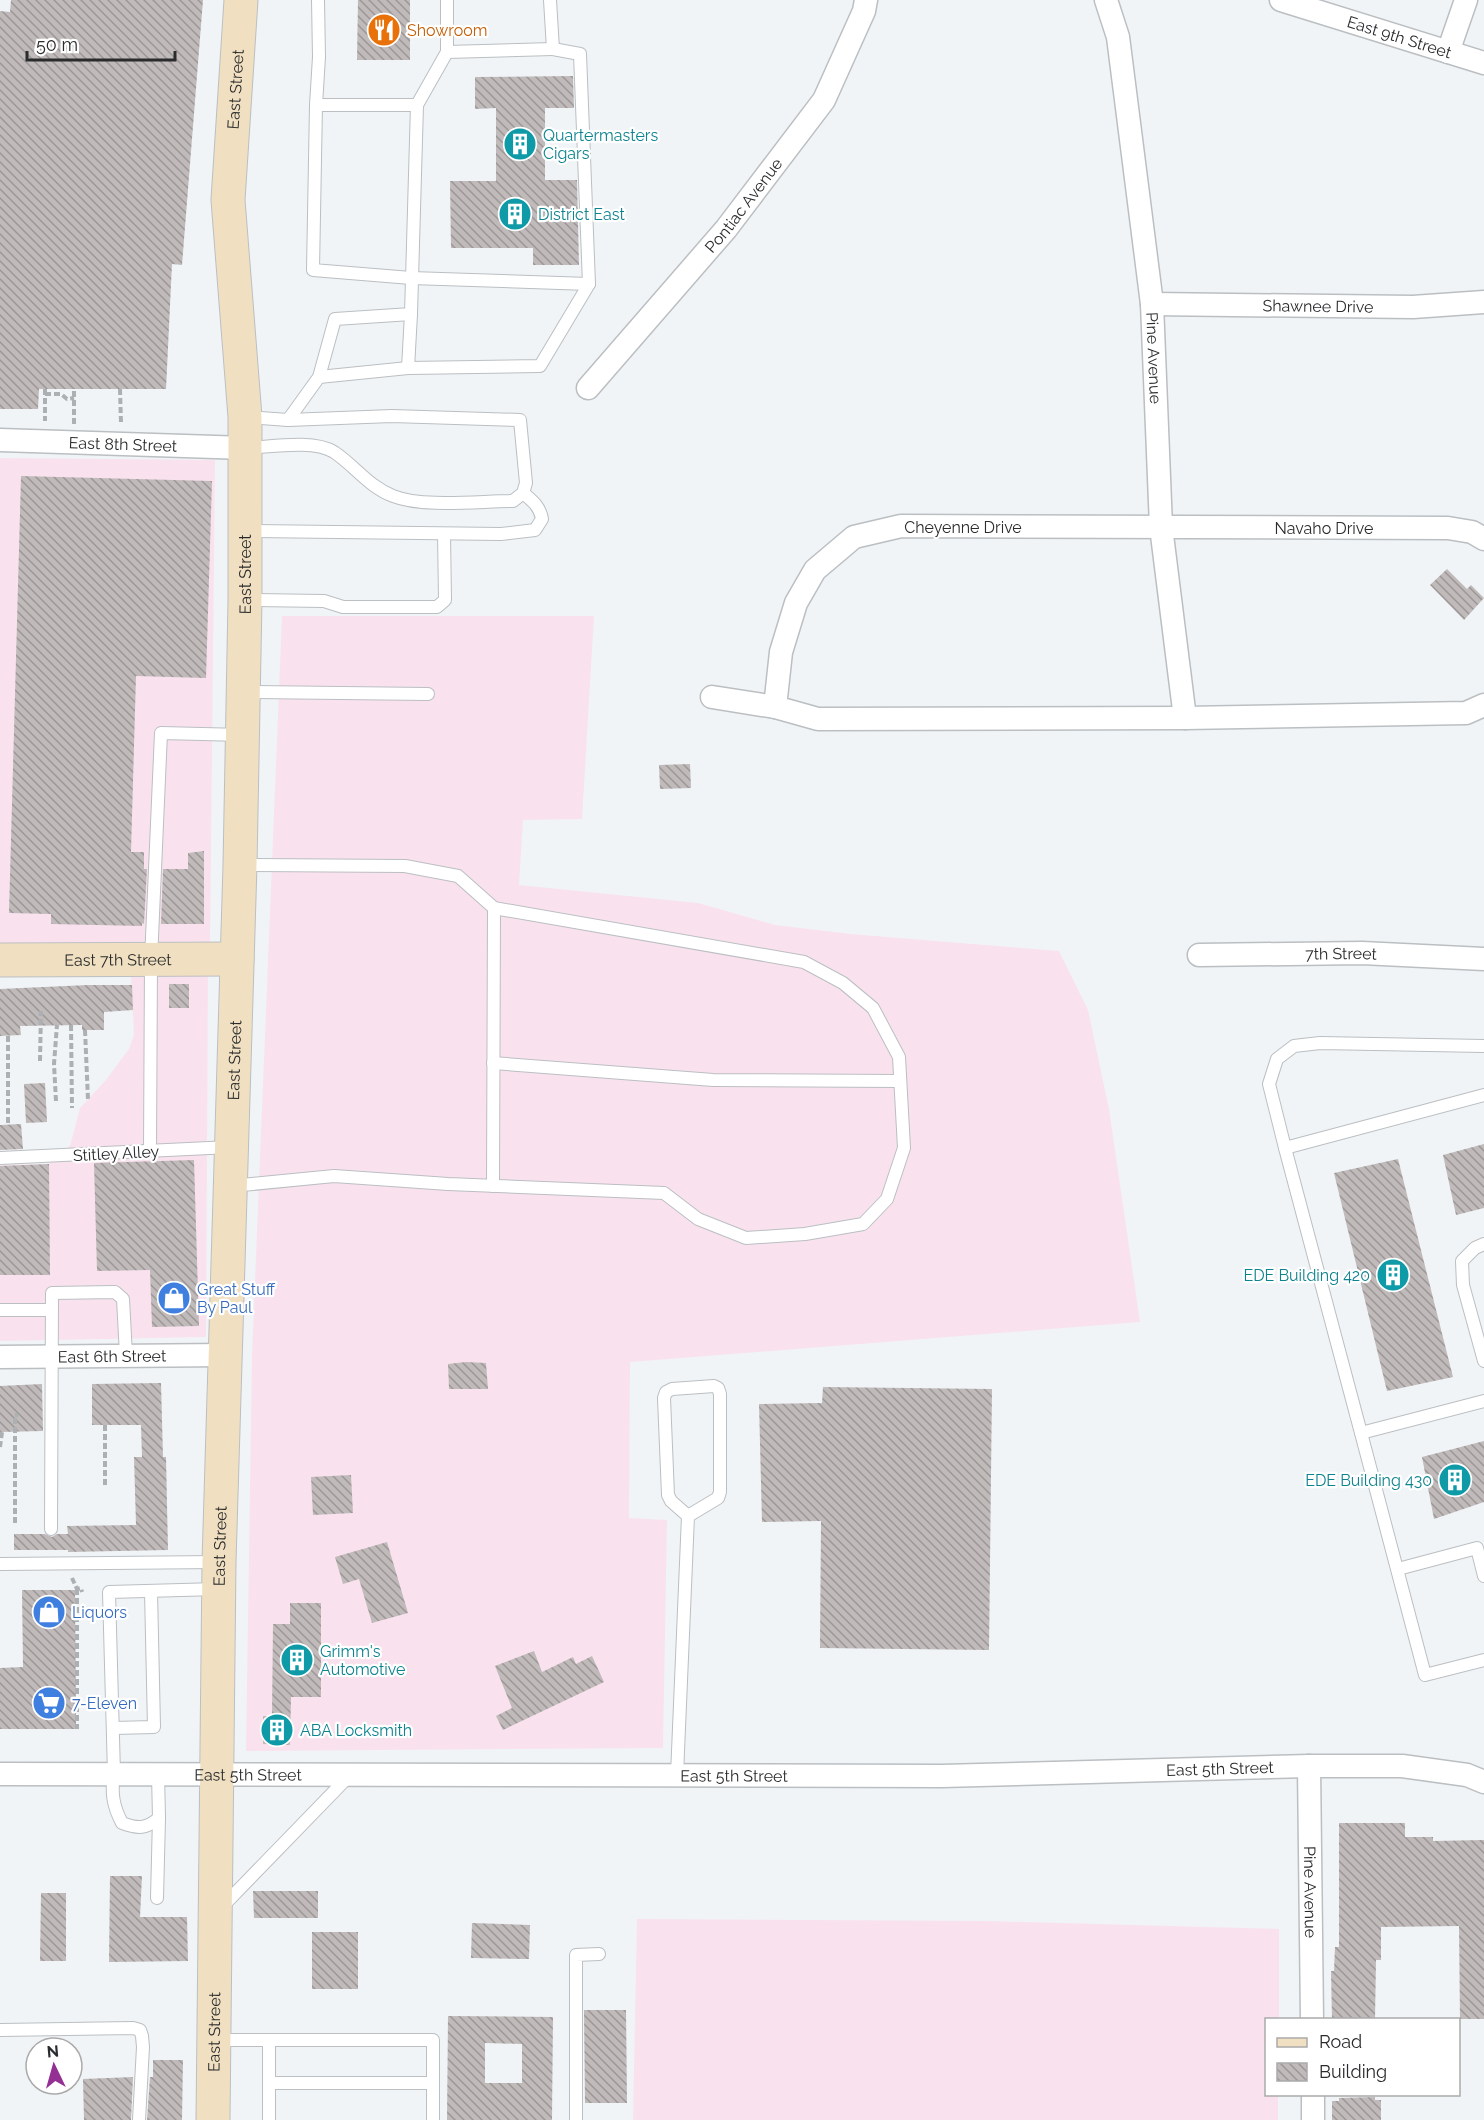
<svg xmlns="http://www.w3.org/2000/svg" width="1484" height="2120" viewBox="0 0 1484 2120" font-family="Raleway,sans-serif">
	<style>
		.industrial { fill: #f9e2ee }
		.building { fill: url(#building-back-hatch); fill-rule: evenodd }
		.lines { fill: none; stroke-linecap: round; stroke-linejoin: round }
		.lane-casing { stroke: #bbbfc2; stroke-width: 14 }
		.street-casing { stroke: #bbbfc2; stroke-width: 25 }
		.secondary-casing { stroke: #bbbfc2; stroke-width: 35 }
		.path { stroke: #adb0b2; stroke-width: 4; stroke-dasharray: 6 3; stroke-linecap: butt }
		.lane { stroke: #fff; stroke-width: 12 }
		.street { stroke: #fff; stroke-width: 22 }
		.secondary { stroke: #f0e0c1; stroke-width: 33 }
		.labels { text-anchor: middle; stroke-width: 4.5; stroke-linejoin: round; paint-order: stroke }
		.food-label { font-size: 16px; fill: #c56008; stroke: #fff; text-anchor: start }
		.street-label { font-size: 16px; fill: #2a2b2c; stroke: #fff }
		.culture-label { font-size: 16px; fill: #0d838f; stroke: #fff; text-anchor: start }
		.shop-label { font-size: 16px; fill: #366cbe; stroke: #fff; text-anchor: start }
	</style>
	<defs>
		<pattern id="building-back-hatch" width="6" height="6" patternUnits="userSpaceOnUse" patternTransform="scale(1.5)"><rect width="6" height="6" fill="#c0baba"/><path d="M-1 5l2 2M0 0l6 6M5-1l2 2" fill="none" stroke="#9c9797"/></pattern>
	</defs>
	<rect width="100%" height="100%" fill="#f0f4f7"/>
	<g class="industrial">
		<polygon points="0,458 215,460 210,948 0,946"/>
		<polygon points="282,616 594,616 582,819 523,820 519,885 698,903 775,925 851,934 1059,951 1088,1010 1109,1109 1140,1322 630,1362 629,1518 667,1520 663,1748 246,1751 252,1355"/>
		<polygon points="131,974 208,975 206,1337 0,1341 0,1165 49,1164 70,1146 80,1108 106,1080 129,1049 134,1035"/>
		<polygon points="637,1919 985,1921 1279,1929 1279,2019 1266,2020 1266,2094 1278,2095 1278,2120 633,2120"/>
	</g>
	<g class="building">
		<polygon points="11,0 203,0 182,265 172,264 166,389 39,389 38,409 0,409 0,11 10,12"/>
		<polygon points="358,0 410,0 410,60 357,60"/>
		<polygon points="573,76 574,108 545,108 545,180 577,180 579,265 533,265 533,248 451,248 450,181 496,181 496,108 475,109 475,77"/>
		<polygon points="21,476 212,481 206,678 136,676 131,852 144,852 144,869 147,869 144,924 142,923 142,926 51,924 51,914 9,913"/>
		<polygon points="1447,569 1467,589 1471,585 1484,598 1464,620 1430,585"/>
		<polygon points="690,764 691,788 660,789 659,765"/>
		<polygon points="204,851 204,924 161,924 163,869 188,869 188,853"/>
		<rect x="169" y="984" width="20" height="24"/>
		<polygon points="88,985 132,985 133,1010 104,1012 104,1030 82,1030 82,1025 20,1026 21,1035 0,1036 0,989"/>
		<polygon points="45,1083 47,1122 26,1123 24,1084"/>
		<polygon points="21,1124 23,1149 0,1150 0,1125"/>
		<polygon points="1484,1144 1484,1208 1456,1215 1443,1155"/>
		<polygon points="1398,1159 1453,1377 1387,1391 1334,1173"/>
		<polygon points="194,1160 199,1326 152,1327 150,1270 97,1271 94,1163"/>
		<polygon points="49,1164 50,1275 0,1275 0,1166"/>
		<polygon points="466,1362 486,1363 488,1389 449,1389 448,1364"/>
		<polygon points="161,1383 163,1457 166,1457 168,1550 68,1552 68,1550 14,1550 14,1534 45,1534 52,1537 57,1534 68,1534 67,1526 136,1525 134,1457 142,1457 141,1425 92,1425 92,1384"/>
		<polygon points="42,1384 43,1431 0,1432 0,1386"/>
		<polygon points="823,1387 992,1389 989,1650 820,1648 821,1521 762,1522 759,1404 822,1403"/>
		<polygon points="1484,1441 1484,1502 1434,1519 1422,1457"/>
		<polygon points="351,1475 353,1513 313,1515 311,1477"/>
		<polygon points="387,1542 408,1613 372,1623 359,1579 343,1584 335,1557"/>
		<polygon points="22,1590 75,1590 76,1729 0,1729 0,1668 23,1667"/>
		<polygon points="290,1603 321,1603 321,1697 291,1697 290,1745 263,1744 263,1716 272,1716 273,1624 290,1624"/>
		<polygon points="534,1651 542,1672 573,1657 576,1664 592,1656 604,1682 503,1730 496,1716 512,1708 495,1666"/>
		<polygon points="1339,1823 1405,1823 1405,1837 1433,1837 1433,1841 1484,1840 1484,2019 1460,2019 1459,1926 1381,1927 1381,1960 1376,1960 1375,2019 1332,2019 1331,1971 1334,1971 1335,1947 1339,1947"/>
		<polygon points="110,1876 142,1876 140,1917 187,1917 188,1961 109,1962"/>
		<polygon points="253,1891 318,1891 318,1918 254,1918"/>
		<polygon points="41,1893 66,1893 66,1961 40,1961"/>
		<polygon points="472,1923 530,1925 529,1959 471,1958"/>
		<rect x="312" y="1932" width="46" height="57"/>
		<polygon points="584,2010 626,2010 627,2103 585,2103"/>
		<path d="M448 2016 553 2017 552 2120H447ZM485 2043 522 2044V2083H485Z"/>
		<polygon points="153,2060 183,2060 182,2120 147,2120 150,2077 153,2077"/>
		<polygon points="133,2077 131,2120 84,2120 83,2079"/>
		<polygon points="1375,2097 1375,2100 1381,2100 1381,2120 1332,2120 1332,2101 1339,2101 1339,2098"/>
	</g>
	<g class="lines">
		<g class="lane-casing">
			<g id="lane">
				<polyline points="318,0 319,57 316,105 417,105"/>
				<polyline points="447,0 447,52 553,49 550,0"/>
				<polyline points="553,49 580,54 589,284"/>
				<polyline points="316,105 313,270 411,278 589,284 540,366 408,368 411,314"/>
				<polyline points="319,377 408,368"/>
				<polyline points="246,417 288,420 319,377 335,319 411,314 417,105 447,52"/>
				<path d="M247 448C271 447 313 439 334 452 355 466 369 487 393 496 423 508 480 501 513 501L523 493 526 483 520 420 392 416 288 420"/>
				<path d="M247 531 501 534 535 530 542 519C540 507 533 501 523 493"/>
				<polyline points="247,600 324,601 343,607 437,607 445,600 444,534"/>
				<polyline points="245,692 428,694"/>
				<polyline points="1484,1046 1320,1043 1294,1046 1277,1059 1269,1084 1285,1148 1484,1095"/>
				<polyline points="493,1063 713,1080 900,1081"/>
				<polyline points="1285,1148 1361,1433 1484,1401"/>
				<polyline points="150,1151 151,960 161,733 243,735"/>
				<polyline points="0,1158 230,1147"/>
				<polyline points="232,1186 334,1176 448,1184 664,1193 698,1219 746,1238 805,1234 863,1224 887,1199 904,1148 899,1057 873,1008 843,983 804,962 494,908 458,876 405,866 242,865"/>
				<polyline points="493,1186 494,908"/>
				<polyline points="1484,1244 1475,1248 1462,1261 1463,1285 1484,1361"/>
				<polyline points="0,1310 52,1310"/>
				<polyline points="1361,1433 1425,1675 1484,1660"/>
				<polyline points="51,1529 52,1293 115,1292 123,1299 126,1355"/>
				<polyline points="0,1564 218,1562"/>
				<polyline points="1398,1569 1477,1548 1484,1576"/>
				<polyline points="113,1728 154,1727 151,1591"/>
				<path d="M158 1774 159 1818C146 1829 138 1829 122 1823 113 1806 111 1793 114 1774L109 1592 218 1589"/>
				<polyline points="677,1775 688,1516 671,1501 668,1495 664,1398 666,1392 672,1389 714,1386 718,1388 720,1394 720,1492 718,1498 688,1516"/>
				<polyline points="157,1898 159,1818"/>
				<polyline points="220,1909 350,1775"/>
				<polyline points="0,2030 133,2028 140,2030 142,2036 143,2047 139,2120"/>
				<polyline points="215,2040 433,2040 433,2120"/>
				<polyline points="269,2083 433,2083"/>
				<polyline points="269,2120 269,2040"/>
				<polyline points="576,2120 576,1955 599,1954"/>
			</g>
		</g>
		<g class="street-casing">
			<g id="street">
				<path id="s1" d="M1106 0 1118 37 1152 304 1161 527 1185 718"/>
				<path id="s2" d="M1281 0 1484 63"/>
				<polyline points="1448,52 1466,0"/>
				<path id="s3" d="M1152 304 1413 307 1484 302"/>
				<path id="s4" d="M588 388 726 229 824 100 864 11 866 0"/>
				<path id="s5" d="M0 440 246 448"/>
				<polyline points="1484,539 1472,532 1448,528 901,526 854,537 815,570 796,603 781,652 775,707 818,719 1185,718 1466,713 1484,705"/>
				<polyline points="712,697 775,707"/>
				<path id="s6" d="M1199 955 1362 953 1484 959"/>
				<path id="s7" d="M0 1357 226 1355"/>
				<path id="s8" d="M1309 1766 1312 2020"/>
				<path id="s9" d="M0 1774 942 1776 1309 1766H1402L1467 1775 1484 1782"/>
				<polyline points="1313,2094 1313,2120"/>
			</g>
		</g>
		<g class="secondary-casing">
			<g id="secondary">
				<path id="s10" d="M0 960 237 959"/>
				<path id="s11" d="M213 2120 219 1562 240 865 245 600V417L228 200 241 0"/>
			</g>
		</g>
		<g class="path">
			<polyline points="45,389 45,421"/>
			<polyline points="120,389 121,423"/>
			<polyline points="45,394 61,394 67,399 74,398"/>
			<polyline points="74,424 74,389"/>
			<polyline points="71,1025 72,1108"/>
			<polyline points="85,1030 88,1100"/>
			<polyline points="8,1036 8,1124"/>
			<polyline points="40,1061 41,1011"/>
			<polyline points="56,1101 54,1064 57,1025"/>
			<polyline points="105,1425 105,1486"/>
			<polyline points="0,1447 2,1432"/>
			<polyline points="15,1523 15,1415 18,1415"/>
			<polyline points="72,1578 77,1589 81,1588 82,1592"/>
			<polyline points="77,1589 77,1729"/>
		</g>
		<use href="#lane" class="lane"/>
		<use href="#street" class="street"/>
		<use href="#secondary" class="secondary"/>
	</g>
	<defs>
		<g id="restaurant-disc" transform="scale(1.725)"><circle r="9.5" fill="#e8710a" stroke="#fff"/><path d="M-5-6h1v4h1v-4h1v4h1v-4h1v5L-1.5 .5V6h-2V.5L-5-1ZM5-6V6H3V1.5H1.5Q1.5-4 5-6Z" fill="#fff"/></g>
		<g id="building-disc" transform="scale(1.725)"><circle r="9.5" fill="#0f9aa8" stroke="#fff"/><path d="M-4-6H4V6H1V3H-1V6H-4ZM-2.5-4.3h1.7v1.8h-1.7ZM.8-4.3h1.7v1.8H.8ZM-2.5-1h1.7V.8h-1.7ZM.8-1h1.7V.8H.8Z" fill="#fff"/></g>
		<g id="shop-disc" transform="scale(1.725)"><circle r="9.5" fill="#3f7fe0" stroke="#fff"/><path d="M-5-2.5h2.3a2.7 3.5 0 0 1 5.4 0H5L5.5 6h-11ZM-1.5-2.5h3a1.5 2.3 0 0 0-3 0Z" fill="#fff"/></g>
		<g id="supermarket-disc" transform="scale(1.725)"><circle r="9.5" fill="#3f7fe0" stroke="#fff"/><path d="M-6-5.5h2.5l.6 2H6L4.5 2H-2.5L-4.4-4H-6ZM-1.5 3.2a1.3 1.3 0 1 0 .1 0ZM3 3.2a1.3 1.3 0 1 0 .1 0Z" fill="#fff"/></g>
	</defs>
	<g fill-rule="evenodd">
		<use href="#restaurant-disc" x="384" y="30"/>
		<use href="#building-disc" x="520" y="144"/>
		<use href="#building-disc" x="515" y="214"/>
		<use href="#building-disc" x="1393" y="1275"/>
		<use href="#shop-disc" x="174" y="1298"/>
		<use href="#building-disc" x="1455" y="1480"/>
		<use href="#shop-disc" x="49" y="1612"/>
		<use href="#building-disc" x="297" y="1660"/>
		<use href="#supermarket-disc" x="49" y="1703"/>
		<use href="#building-disc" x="277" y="1730"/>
	</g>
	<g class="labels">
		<g class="food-label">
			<text x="407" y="36">Showroom</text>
		</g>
		<g class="street-label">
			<text dy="6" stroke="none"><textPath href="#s2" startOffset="124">East 9th Street</textPath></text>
			<text dy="6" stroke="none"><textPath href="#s11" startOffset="2032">East Street</textPath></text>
			<text dy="6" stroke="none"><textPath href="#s4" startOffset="240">Pontiac Avenue</textPath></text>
			<text dy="6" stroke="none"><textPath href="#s3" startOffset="166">Shawnee Drive</textPath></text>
			<text dy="6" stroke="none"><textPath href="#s1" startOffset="362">Pine Avenue</textPath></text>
			<text dy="6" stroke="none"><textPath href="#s5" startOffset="123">East 8th Street</textPath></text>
			<text x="963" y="533">Cheyenne Drive</text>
			<text x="1324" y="534">Navaho Drive</text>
			<text dy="6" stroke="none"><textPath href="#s11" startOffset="1546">East Street</textPath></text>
			<text dy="6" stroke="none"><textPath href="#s6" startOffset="142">7th Street</textPath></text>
			<text dy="6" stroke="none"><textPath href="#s10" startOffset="118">East 7th Street</textPath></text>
			<text dy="6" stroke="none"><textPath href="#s11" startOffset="1060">East Street</textPath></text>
			<text transform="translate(116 1153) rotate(-3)" y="6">Stitley Alley</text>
			<text dy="6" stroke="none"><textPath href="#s7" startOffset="112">East 6th Street</textPath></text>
			<text dy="6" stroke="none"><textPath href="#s11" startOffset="574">East Street</textPath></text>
			<text dy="6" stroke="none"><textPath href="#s9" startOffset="1220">East 5th Street</textPath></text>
			<text dy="6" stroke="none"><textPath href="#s9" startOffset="248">East 5th Street</textPath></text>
			<text dy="6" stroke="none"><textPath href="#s9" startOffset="734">East 5th Street</textPath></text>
			<text dy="6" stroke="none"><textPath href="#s8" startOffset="126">Pine Avenue</textPath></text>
			<text dy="6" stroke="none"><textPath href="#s11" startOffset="88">East Street</textPath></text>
		</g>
		<g class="culture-label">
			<text x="543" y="141">Quartermasters<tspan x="543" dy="18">Cigars</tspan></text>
			<text x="538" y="220">District East</text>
			<text x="1370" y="1281" text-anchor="end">EDE Building 420</text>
			<text x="1432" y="1486" text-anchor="end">EDE Building 430</text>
			<text x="320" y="1657">Grimm's<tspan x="320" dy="18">Automotive</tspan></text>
			<text x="300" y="1736">ABA Locksmith</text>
		</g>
		<g class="shop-label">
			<text x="197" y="1295">Great Stuff<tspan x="197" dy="18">By Paul</tspan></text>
			<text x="72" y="1618">Liquors</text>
			<text x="72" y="1709">7-Eleven</text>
		</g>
	</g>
	<rect x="1265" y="2018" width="195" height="78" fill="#ffffff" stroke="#aaaaab" stroke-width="1.5"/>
	<rect x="1277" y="2038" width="30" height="9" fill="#f0e0c1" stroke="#aaaaab" stroke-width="1.5"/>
	<text x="1319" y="2048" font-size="18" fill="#2a2b2c">Road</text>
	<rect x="1277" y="2063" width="30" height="18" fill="url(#building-back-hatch)" stroke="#aaaaab" stroke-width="1.5"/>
	<text x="1319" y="2078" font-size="18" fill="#2a2b2c">Building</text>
	<g transform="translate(54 2066) rotate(355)"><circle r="28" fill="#ffffff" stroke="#aaaaab" stroke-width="1.5"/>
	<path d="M0-4.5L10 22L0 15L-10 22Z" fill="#942f94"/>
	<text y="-9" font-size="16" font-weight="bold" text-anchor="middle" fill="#2a2b2c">N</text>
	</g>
	<path d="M27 51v9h148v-9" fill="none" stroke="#2a2b2c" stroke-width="3"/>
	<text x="36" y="51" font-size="18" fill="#2a2b2c" stroke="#ffffff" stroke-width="4.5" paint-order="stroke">50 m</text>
</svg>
